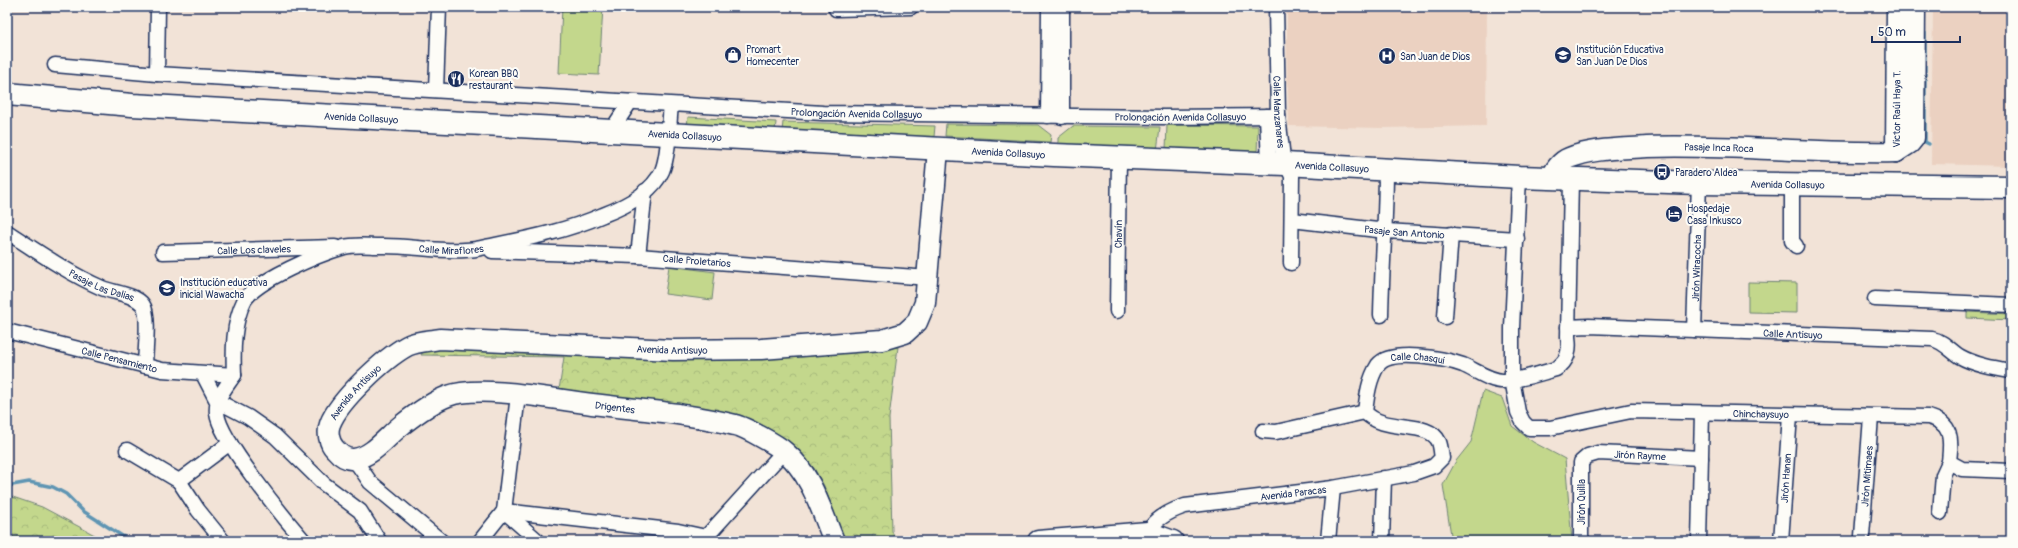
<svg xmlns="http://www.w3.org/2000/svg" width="2018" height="548" viewBox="0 0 2018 548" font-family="Pangolin,sans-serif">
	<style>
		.built { fill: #ebd1c1 }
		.grass { fill: #c3d78c; stroke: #6f8375 }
		.forest { fill: url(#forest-crowns); stroke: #6f8375 }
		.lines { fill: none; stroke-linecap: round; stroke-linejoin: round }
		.stream { stroke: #5f95b3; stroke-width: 3.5 }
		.street-casing { stroke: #1b2f5e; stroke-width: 17 }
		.secondary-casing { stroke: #1b2f5e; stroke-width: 23 }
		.primary-casing { stroke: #1b2f5e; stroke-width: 25 }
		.street { stroke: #fdfcf7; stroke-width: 14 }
		.secondary { stroke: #fdfcf7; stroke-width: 20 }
		.primary { stroke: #fdfcf7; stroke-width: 22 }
		.labels { text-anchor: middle; stroke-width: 4; stroke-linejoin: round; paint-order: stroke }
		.poi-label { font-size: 10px; fill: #1b2f5e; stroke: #fdfcf7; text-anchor: start }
		.street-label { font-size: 10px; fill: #1b2f5e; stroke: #fdfcf7 }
	</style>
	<defs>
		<pattern id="forest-crowns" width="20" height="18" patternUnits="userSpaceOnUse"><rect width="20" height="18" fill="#c3d78c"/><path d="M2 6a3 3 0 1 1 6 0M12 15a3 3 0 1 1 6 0" fill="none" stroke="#a7b97b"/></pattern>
	</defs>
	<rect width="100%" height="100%" fill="#f2e3d7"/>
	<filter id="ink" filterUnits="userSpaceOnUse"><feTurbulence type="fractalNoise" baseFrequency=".025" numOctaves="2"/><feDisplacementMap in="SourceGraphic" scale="8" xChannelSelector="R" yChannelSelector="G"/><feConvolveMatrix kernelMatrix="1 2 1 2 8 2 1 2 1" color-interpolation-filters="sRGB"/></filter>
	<g filter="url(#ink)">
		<g class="built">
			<polygon points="1287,7 1487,7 1486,126 1383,128 1289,126 1287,68"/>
			<polygon points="1933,7 2011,7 2011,166 1931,164"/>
		</g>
		<g class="grass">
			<polygon points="562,7 603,7 599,75 559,73"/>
			<polygon points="688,117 776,122 775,131 687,127"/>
			<polygon points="783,122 935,126 934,137 782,131"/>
			<polygon points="946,124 1038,125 1051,135 1050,142 945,136"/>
			<polygon points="1167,125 1258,126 1257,153 1166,149"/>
			<polygon points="1073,126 1160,127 1157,151 1058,145 1058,138"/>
			<polygon points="669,266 715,272 712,300 665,294"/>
			<polygon points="1748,282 1797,283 1797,313 1748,312"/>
			<polygon points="1967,312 2011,314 2011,320 1967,318"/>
			<polygon points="1483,391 1502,398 1512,426 1533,442 1565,459 1572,541 1452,541 1443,485 1456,461 1471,442"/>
		</g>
		<g class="forest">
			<polygon points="898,347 889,418 892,531 896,541 845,541 824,486 814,468 776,436 559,390 564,357 421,355 425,348 734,356"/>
			<polygon points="7,495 42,507 106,541 7,541"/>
		</g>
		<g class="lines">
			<g class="stream">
				<polyline points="1925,33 1925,142 1929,144"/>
				<polyline points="7,486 29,482 53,487 66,494 83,511 130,541"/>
			</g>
			<g class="street-casing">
				<g id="street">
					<path id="s1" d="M1276 7 1278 116 1283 158 1292 176 1291 263"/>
					<polyline points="836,9 911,7"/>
					<path id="s2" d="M55 65 157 74 823 113 1164 117 1278 116"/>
					<polyline points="157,74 158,7"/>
					<polyline points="436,90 439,7"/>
					<polyline points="1048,116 1049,7"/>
					<polyline points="1267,116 1269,164"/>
					<polyline points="1062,117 1062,7"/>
					<polyline points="611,131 630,102"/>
					<path id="s3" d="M1519 177 1512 328V379L1518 412 1523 422 1529 428H1550L1631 411 1928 417C1954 423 1951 441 1949 462L1962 469 2011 471"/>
					<polyline points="1792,183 1792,241 1796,246"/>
					<path id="s4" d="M1292 220 1386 231 1517 239"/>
					<path id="s5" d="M7 232C38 252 68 273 102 288 114 293 135 294 143 305 150 315 145 353 145 366"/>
					<path id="s6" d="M492 251 638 256 929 278"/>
					<path id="s7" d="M163 252 335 247"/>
					<polyline points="638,256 645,191"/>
					<polyline points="1875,299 2011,305"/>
					<path id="s8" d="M1117 311 1119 158"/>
					<path d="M1381 315C1382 266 1386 218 1386 170"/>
					<polyline points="1445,317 1451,234"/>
					<path id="s9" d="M1568 327 1589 326 1932 339C1943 341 1950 350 1959 356 1975 365 1993 368 2011 371"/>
					<path id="s10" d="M1694 330 1699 183"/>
					<path id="s11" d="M7 331 162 370 234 375"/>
					<polyline points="203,374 217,401 248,417 275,436 324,484 360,511 379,541"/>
					<path id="s12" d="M234 375C233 351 233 323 244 301 256 280 320 254 344 247 355 244 369 246 380 246 408 245 437 252 465 250 475 250 485 247 495 245 531 238 569 230 603 215 624 207 652 193 662 171 669 155 669 122 671 105"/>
					<path d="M234 375C226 387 215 399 217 413 219 439 285 519 304 541"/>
					<polyline points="1263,431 1276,432 1365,412"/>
					<polyline points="127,450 179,481 230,443"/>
					<polyline points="354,459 370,482 441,541"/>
					<polyline points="179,481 198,510 223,541"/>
					<polyline points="504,511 678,531 706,537 709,541"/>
					<polyline points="504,511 538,541"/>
					<polyline points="1940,513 1943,475 1949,462"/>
					<path id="s13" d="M1862 536 1871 417"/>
					<polyline points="706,537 784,451"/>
					<path id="s14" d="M1147 539C1149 521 1170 511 1185 506L1333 488 1414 473 1434 466 1442 458C1441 453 1441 447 1439 442 1429 419 1384 434 1365 412 1367 395 1369 379 1378 365 1391 348 1446 359 1463 365 1475 370 1490 381 1503 381 1518 381 1541 373 1556 369 1568 361 1570 351 1568 337L1571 179"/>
					<polyline points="480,541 504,511 518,395"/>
					<polyline points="1328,541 1333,488"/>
					<polyline points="1382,541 1384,478"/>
					<path id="s15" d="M1583 541 1581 537V462L1588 456 1598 453 1701 458"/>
					<polyline points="1699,541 1702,413"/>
					<path id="s16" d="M1781 541 1790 415"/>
				</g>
			</g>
			<g class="secondary-casing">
				<g id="secondary">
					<polyline points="1896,152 1910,143 1914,138 1915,7"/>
					<path id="s17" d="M1896 152 1897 7"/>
					<path id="s18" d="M1552 178C1554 170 1561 161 1569 158 1594 148 1621 149 1647 147 1730 144 1813 154 1896 152"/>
					<path id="s19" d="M834 541C821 510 812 475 785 452 777 445 745 427 735 425 689 413 639 410 592 404 558 400 479 384 448 396 432 402 417 413 403 424 389 434 373 457 354 459 346 460 340 455 335 449 329 443 327 432 330 424 339 400 385 358 407 346 416 341 430 341 440 339L673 350 761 349 882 340 905 333 917 322 925 303 938 149"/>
					<polyline points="1038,541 1148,532 1173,541"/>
				</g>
			</g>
			<g class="primary-casing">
				<g id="primary">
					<path id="s20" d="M7 94 132 105 1054 155 1285 164 1519 177 1699 183 2011 187"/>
				</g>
			</g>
			<use href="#street" class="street"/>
			<use href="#secondary" class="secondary"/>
			<use href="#primary" class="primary"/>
		</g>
	</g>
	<defs>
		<g id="shop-disc" transform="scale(0.9)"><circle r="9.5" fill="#1b2f5e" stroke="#fdfcf7"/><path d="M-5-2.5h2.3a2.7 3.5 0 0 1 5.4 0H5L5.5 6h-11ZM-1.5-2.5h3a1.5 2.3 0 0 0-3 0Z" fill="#fff"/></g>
		<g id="school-disc" transform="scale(0.9)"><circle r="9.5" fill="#1b2f5e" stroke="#fdfcf7"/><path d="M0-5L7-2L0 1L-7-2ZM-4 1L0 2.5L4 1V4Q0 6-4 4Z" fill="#fff"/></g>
		<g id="hospital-disc" transform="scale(0.9)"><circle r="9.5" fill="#1b2f5e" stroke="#fdfcf7"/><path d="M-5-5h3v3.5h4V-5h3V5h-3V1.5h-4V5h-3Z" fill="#fff"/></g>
		<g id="restaurant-disc" transform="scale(0.9)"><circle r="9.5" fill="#1b2f5e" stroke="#fdfcf7"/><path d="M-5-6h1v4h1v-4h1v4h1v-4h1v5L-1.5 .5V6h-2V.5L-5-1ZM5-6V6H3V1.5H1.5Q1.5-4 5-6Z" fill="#fff"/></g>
		<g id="bus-disc" transform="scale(0.9)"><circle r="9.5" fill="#1b2f5e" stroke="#fdfcf7"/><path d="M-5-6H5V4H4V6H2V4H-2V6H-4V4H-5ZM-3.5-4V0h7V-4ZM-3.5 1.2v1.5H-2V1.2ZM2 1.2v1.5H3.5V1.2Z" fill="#fff"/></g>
		<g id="hotel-disc" transform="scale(0.9)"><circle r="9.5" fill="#1b2f5e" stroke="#fdfcf7"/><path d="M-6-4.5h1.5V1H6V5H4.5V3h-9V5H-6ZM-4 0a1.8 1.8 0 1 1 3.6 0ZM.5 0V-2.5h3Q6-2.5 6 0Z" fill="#fff"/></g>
	</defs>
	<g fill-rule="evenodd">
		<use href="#shop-disc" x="733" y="55"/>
		<use href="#school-disc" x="1563" y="55"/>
		<use href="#hospital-disc" x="1387" y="56"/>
		<use href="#restaurant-disc" x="456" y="79"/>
		<use href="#bus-disc" x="1662" y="172"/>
		<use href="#hotel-disc" x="1674" y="214"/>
		<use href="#school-disc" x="167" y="288"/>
	</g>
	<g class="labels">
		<g class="poi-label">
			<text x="746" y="53">Promart<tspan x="746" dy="12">Homecenter</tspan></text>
			<text x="1576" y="53">Institución Educativa<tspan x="1576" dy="12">San Juan De Dios</tspan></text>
			<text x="1400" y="60">San Juan de Dios</text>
			<text x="469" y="77">Korean BBQ<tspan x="469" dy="12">restaurant</tspan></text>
			<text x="1675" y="176">Paradero Aldea</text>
			<text x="1687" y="212">Hospedaje<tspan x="1687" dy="12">Casa Inkusco</tspan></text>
			<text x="180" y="286">Institución educativa<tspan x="180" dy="12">inicial Wawacha</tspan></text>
		</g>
		<g class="street-label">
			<text dy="4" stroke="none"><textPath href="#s17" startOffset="43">Victor Raúl Haya T.</textPath></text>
			<text dy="4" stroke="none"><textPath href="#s1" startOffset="105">Calle Manzanares</textPath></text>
			<text dy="4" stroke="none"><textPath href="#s2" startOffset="803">Prolongación Avenida Collasuyo</textPath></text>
			<text dy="4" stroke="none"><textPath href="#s2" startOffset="1127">Prolongación Avenida Collasuyo</textPath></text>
			<text dy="4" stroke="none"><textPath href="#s20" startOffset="355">Avenida Collasuyo</textPath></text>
			<text dy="4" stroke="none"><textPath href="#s20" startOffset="679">Avenida Collasuyo</textPath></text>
			<text dy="4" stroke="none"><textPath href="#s18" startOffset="178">Pasaje Inca Roca</textPath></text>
			<text dy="4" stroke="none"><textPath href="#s20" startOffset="1003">Avenida Collasuyo</textPath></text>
			<text dy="4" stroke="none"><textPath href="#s20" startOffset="1327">Avenida Collasuyo</textPath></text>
			<text dy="4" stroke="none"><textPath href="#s20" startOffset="1783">Avenida Collasuyo</textPath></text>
			<text dy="4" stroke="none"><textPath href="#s4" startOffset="113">Pasaje San Antonio</textPath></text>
			<text dy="4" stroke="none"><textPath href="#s8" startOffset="77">Chavín</textPath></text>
			<text dy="4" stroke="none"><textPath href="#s12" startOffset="298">Calle Miraflores</textPath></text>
			<text dy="4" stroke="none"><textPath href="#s7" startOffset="91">Calle Los claveles</textPath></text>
			<text dy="4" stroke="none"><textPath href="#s6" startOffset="205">Calle Proletarios</textPath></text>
			<text dy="4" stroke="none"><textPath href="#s10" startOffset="62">Jirón Wiracocha</textPath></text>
			<text dy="4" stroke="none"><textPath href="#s5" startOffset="109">Pasaje Las Dalias</textPath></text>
			<text dy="4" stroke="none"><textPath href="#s9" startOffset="225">Calle Antisuyo</textPath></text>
			<text dy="4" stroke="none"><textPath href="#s19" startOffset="990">Avenida Antisuyo</textPath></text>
			<text dy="4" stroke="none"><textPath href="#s11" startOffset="116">Calle Pensamiento</textPath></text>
			<text dy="4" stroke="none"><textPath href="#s14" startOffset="507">Calle Chasqui</textPath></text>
			<text dy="4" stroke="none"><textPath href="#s19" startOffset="654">Avenida Antisuyo</textPath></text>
			<text transform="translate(615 407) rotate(7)" y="4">Drigentes</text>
			<text dy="4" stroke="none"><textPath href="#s3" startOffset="489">Chinchaysuyo</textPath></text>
			<text dy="4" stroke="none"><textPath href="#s15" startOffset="141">Jirón Rayme</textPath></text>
			<text dy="4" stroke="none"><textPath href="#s13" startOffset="60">Jirón Mitimaes</textPath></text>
			<text dy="4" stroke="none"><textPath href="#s16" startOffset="63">Jirón Hanan</textPath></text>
			<text dy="4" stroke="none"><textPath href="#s14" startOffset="162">Avenida Paracas</textPath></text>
			<text transform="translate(1581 502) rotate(-90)" y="4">Jirón Quilla</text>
		</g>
	</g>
	<rect width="2018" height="548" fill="none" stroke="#fdfcf7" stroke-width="24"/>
	<rect x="12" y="12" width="1994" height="524" fill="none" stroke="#1b2f5e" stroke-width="1.5" filter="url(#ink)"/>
	<path d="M1872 36v6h88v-6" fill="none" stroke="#1b2f5e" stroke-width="2"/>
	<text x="1878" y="36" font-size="12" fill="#1b2f5e" stroke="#fdfcf7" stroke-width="3" paint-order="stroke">50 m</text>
</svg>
